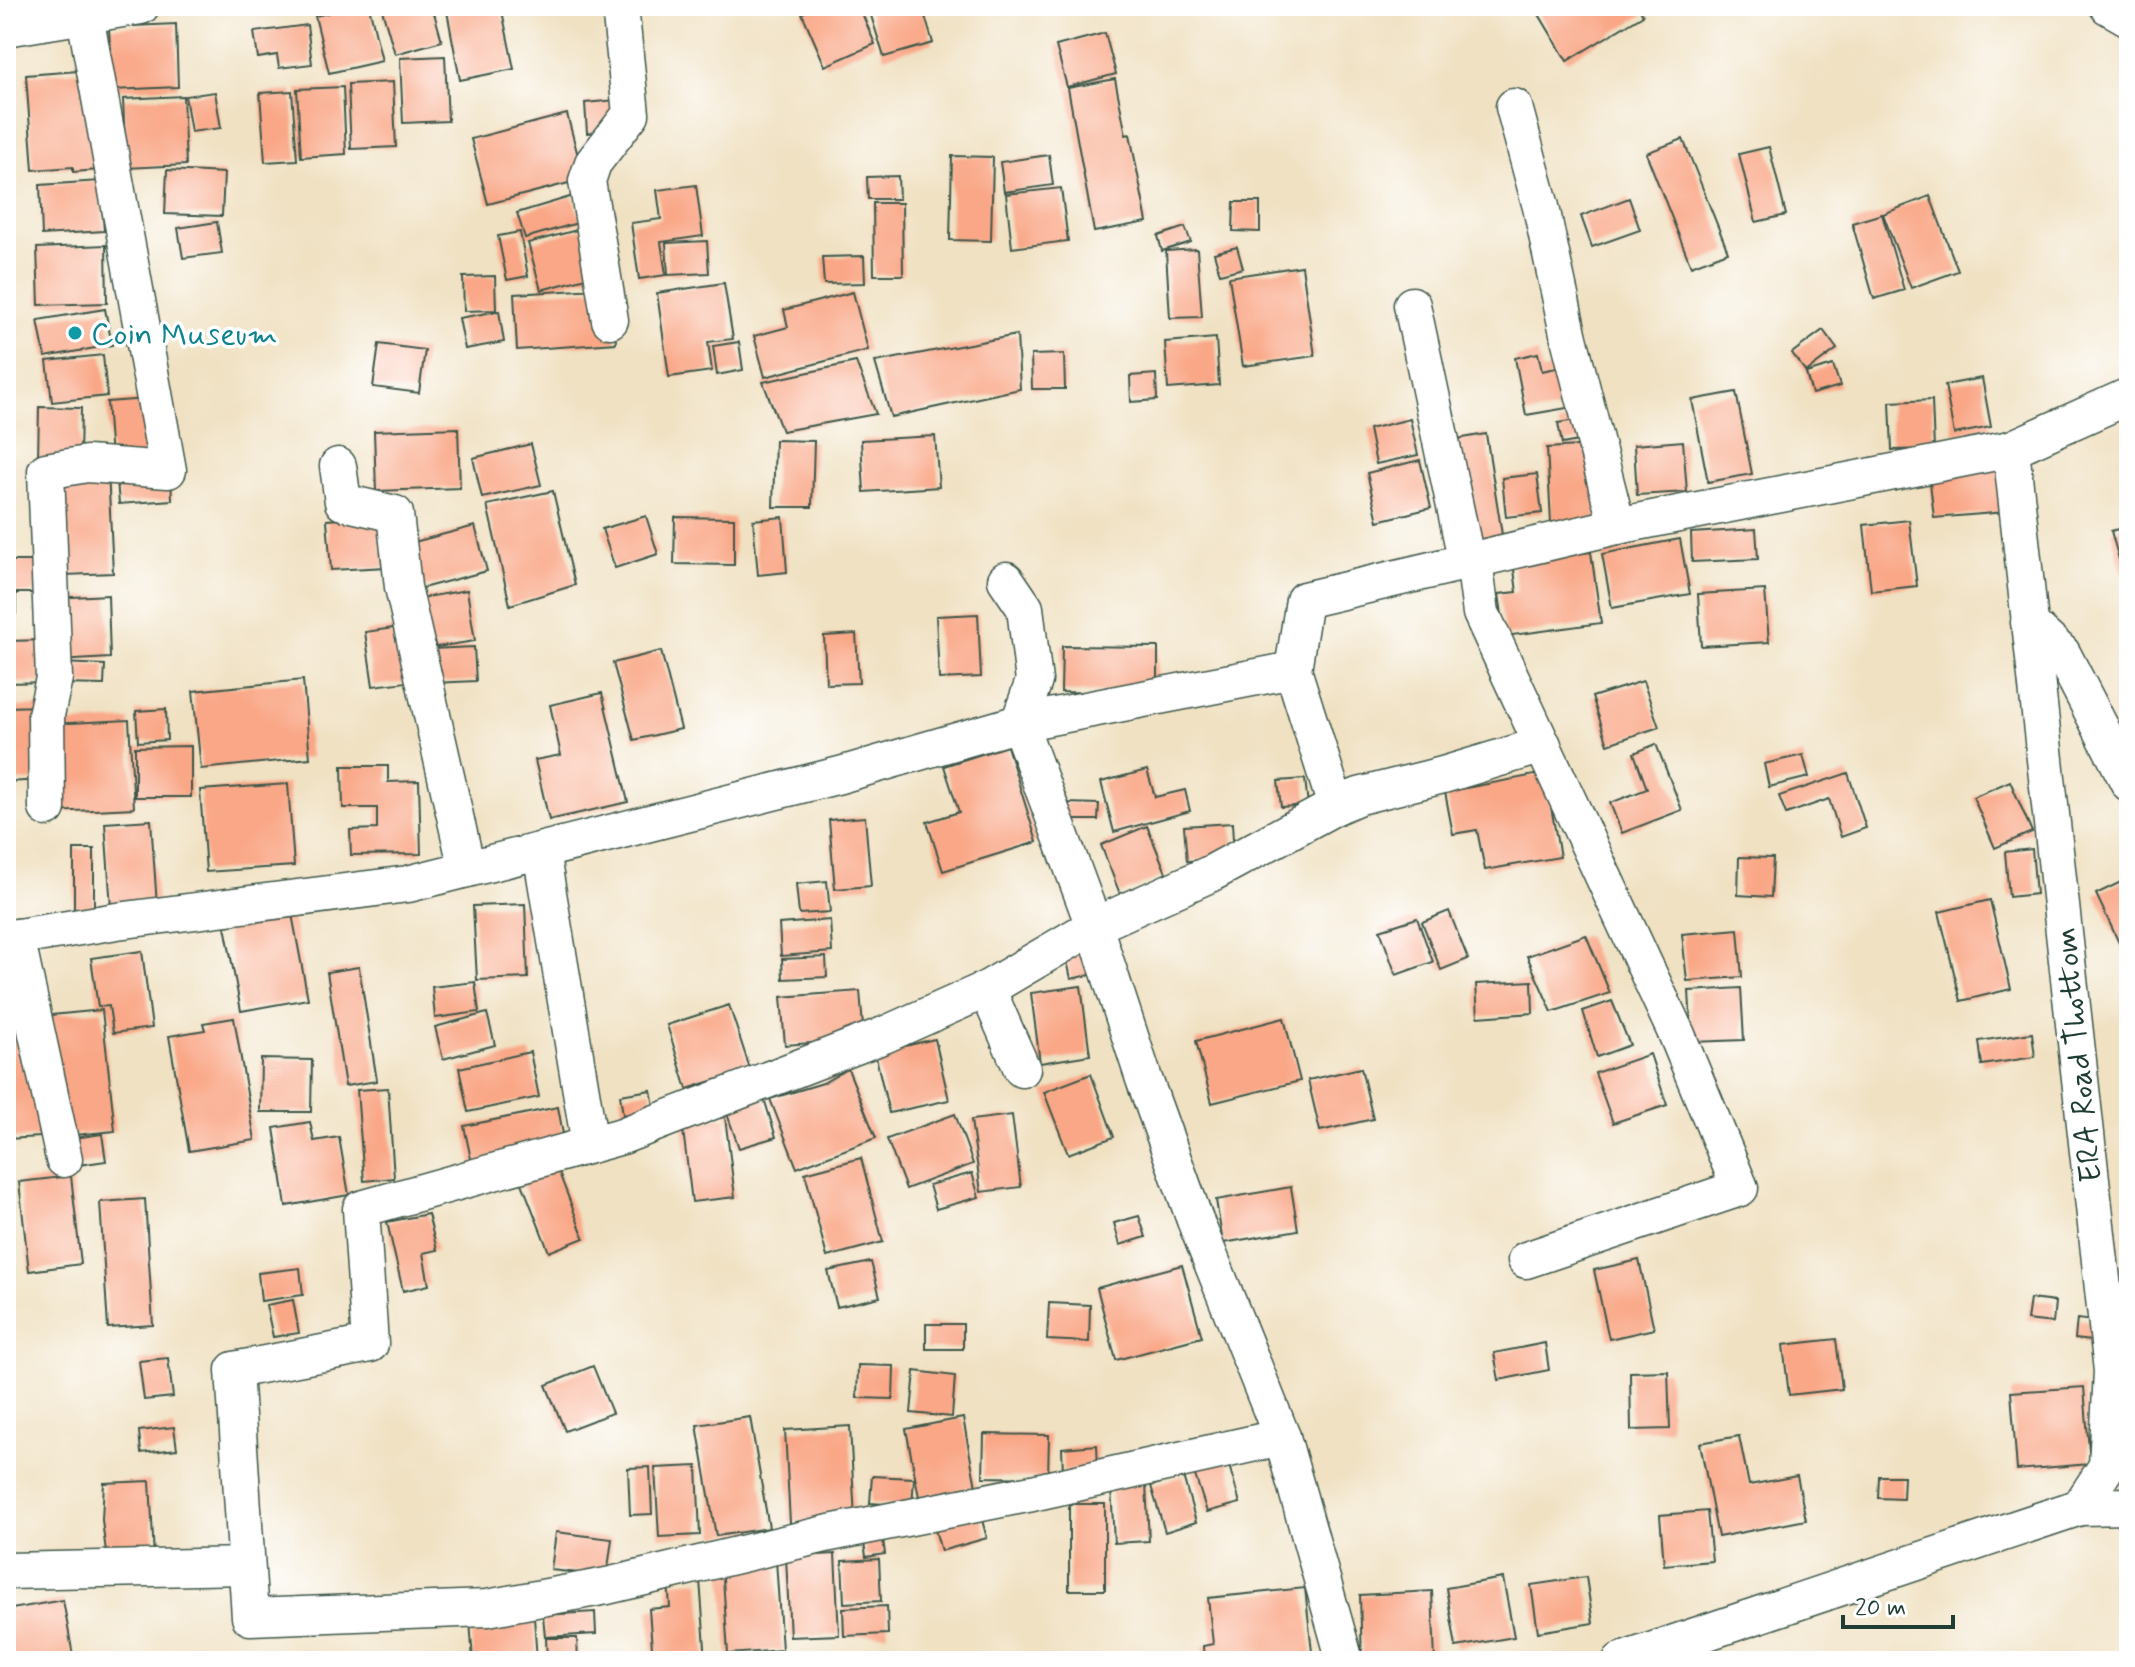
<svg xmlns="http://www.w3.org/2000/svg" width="2135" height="1667" viewBox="0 0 2135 1667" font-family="Mynerve,sans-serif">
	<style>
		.building { fill: #f9a787 }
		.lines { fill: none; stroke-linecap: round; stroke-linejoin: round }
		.street-casing { stroke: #3e5649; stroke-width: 39 }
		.street { stroke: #fff; stroke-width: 36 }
		.culture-dot { fill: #0f9aa8; stroke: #fff; stroke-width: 3 }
		.labels { text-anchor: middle; stroke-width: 7; stroke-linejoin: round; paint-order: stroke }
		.culture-label { font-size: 32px; fill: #0d838f; stroke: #fff; text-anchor: start }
		.street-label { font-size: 32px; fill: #1f3d34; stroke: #fff }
	</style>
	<rect width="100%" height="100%" fill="#fff"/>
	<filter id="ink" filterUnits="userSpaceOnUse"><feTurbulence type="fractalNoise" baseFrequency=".0125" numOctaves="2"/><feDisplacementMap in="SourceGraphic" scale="16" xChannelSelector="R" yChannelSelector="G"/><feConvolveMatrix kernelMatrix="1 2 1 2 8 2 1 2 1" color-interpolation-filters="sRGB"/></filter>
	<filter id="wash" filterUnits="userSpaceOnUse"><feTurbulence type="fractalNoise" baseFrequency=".006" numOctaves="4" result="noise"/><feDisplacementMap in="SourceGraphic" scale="32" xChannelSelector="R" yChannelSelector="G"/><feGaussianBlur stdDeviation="1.8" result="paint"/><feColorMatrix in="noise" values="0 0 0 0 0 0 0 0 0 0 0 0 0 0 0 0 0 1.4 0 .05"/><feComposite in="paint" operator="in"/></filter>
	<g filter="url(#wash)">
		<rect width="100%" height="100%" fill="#f0e1c2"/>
		<g id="blocks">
			<g class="building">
				<polygon points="357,6 369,6 382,61 329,73 315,16"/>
				<polygon points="381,6 432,6 442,41 395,54"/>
				<polygon points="446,6 501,6 514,69 460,80"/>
				<polygon points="818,6 859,6 875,44 825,66 802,13"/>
				<polygon points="868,6 922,6 933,43 884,57"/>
				<polygon points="1545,6 1637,6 1643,15 1567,61 1537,11"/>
				<polygon points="176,24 178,87 112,90 109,27"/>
				<polygon points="307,25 312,64 279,68 277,55 258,58 254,32"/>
				<polygon points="1105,33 1116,74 1067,87 1056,46"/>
				<polygon points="445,56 448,121 403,123 400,58"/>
				<polygon points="91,70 99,170 73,172 73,167 33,170 26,75"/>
				<polygon points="1115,79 1126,135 1130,134 1147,222 1094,232 1068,88"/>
				<polygon points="393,82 396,147 351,149 348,84"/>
				<polygon points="343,87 346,154 301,157 297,89"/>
				<polygon points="292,91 297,160 265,162 260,93"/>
				<polygon points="215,92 221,128 191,132 185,96"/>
				<polygon points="183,96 186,165 126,168 123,99"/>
				<polygon points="617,100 619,131 587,133 585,103"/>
				<polygon points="567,114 584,179 488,204 471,139"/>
				<polygon points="1683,139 1728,252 1691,266 1646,153"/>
				<polygon points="1769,147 1786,215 1756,222 1739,154"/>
				<polygon points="1049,155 1053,185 1004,192 1000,162"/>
				<polygon points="952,156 993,157 991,241 950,240"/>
				<polygon points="167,170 224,173 222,216 165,214"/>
				<polygon points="898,176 899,199 868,199 867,177"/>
				<polygon points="100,181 104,231 42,235 40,185"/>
				<polygon points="696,185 703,236 661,242 666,275 639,279 631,223 661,219 657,190"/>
				<polygon points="1061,188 1068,241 1012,248 1006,194"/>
				<polygon points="573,196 581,222 525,238 517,213"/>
				<polygon points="1930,196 1958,271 1911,288 1883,214"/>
				<polygon points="1629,198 1640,230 1592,247 1581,216"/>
				<polygon points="1234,202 1260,202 1260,232 1233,231"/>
				<polygon points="873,203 902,203 903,275 874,275"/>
				<polygon points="1882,214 1904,290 1874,299 1852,223"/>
				<polygon points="217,222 222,253 183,258 178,228"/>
				<polygon points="592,226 605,273 541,290 528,243"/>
				<polygon points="1185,227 1191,242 1162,251 1158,236"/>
				<polygon points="520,232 528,276 507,280 498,236"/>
				<polygon points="707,241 709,273 668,275 666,243"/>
				<polygon points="106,245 107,303 39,305 37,248"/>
				<polygon points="1237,247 1243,268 1220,274 1214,253"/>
				<polygon points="1197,249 1202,317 1170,318 1166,251"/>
				<polygon points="864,256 865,283 824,284 822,257"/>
				<polygon points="1302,266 1315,356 1243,366 1229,277"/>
				<polygon points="495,276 496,310 464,311 463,277"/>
				<polygon points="724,283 733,339 708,342 712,371 669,377 657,293"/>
				<polygon points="613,288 616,343 517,350 514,294"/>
				<polygon points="853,292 868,350 765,377 754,336 788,327 784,310"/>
				<polygon points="105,309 112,345 45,357 38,320"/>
				<polygon points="499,311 504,342 465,349 459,318"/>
				<polygon points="1823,330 1837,349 1806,372 1792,353"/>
				<polygon points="1017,335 1020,389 891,417 875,362"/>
				<polygon points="1216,338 1219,385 1168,389 1165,342"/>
				<polygon points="739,342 743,370 717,375 713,346"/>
				<polygon points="379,344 425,350 419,393 373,387"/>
				<polygon points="1538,353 1542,371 1565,366 1573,407 1526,415 1515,358"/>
				<polygon points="1064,354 1065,389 1032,389 1031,355"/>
				<polygon points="103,355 107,396 52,402 47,361"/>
				<polygon points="856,362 876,414 782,431 763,382"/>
				<polygon points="1833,365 1840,386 1812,394 1806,373"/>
				<polygon points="1156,374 1157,400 1131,402 1130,376"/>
				<polygon points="1982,378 1991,427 1954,434 1945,385"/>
				<polygon points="1736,392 1752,474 1708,482 1692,400"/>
				<polygon points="147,399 151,455 111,458 107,402"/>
				<polygon points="1932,400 1934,449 1892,450 1890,402"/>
				<polygon points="39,407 81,408 80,460 38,460"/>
				<polygon points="1410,419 1418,455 1376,464 1369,429"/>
				<polygon points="1581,419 1584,440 1562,444 1558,423"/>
				<polygon points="458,428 460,488 376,491 374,431"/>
				<polygon points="1486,434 1503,541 1468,546 1451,440"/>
				<polygon points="935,436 939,487 864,492 861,440"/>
				<polygon points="775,440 814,441 812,507 773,507"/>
				<polygon points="1683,441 1687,492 1637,495 1634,445"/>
				<polygon points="531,444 541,485 482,498 473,458"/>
				<polygon points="1592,445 1597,520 1551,523 1547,448"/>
				<polygon points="1420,460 1431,508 1378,521 1367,473"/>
				<polygon points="2000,466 2006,512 1934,518 1929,473"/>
				<polygon points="108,470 113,573 65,575 60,472"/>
				<polygon points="1537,474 1542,513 1506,517 1502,478"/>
				<polygon points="171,476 172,500 119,504 117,480"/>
				<polygon points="553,491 575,585 510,605 487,505"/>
				<polygon points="384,516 387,567 331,570 327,520"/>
				<polygon points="646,516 658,554 615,568 602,529"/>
				<polygon points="675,517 734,518 734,565 674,564"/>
				<polygon points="783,517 787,572 758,575 753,520"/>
				<polygon points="1909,520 1917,586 1871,591 1864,525"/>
				<polygon points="475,526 487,571 411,591 399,546"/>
				<polygon points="2129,526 2129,591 2128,591 2111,531"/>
				<polygon points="1756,529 1758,559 1692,562 1691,533"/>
				<polygon points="1680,539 1690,594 1612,608 1602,554"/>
				<polygon points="1591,552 1601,623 1505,636 1499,594 1517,592 1513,562"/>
				<polygon points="6,561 40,561 39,593 16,593 16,614 6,614"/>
				<polygon points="467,590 475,641 423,649 415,599"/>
				<polygon points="1765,590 1769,642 1701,646 1698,594"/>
				<polygon points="108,595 110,658 57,661 54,598"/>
				<polygon points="978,614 981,677 939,679 936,616"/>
				<polygon points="408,626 416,681 373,686 365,632"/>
				<polygon points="856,634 859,683 826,684 824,636"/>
				<polygon points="50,640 51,682 6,683 6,641"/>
				<polygon points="1062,646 1158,647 1158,693 1061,692"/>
				<polygon points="474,647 476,681 433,683 431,649"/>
				<polygon points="661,651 681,729 634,740 613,663"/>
				<polygon points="62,663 105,665 104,685 62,684"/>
				<polygon points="303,680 310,758 201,769 193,691"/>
				<polygon points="1643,681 1659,727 1608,744 1592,697"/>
				<polygon points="602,693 628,802 549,820 535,760 561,755 550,705"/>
				<polygon points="41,706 44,780 6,782 6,707"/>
				<polygon points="166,709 167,740 138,742 136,711"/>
				<polygon points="129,720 134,808 54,812 50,724"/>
				<polygon points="1656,744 1682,810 1622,833 1610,803 1647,789 1634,753"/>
				<polygon points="191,746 191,797 135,797 135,747"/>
				<polygon points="1007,746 1037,842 943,871 927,822 959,812 944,766"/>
				<polygon points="1803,755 1809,777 1769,787 1764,764"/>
				<polygon points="342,766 388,766 388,782 419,781 421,854 351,855 350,830 377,829 377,808 343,808"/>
				<polygon points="1147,770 1155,797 1185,790 1190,811 1114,832 1101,782"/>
				<polygon points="1545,773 1560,857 1485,870 1477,830 1453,834 1445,792"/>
				<polygon points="1848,773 1866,828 1841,837 1829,799 1786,814 1779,796"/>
				<polygon points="1305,779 1308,805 1281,807 1278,781"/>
				<polygon points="2010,781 2032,832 1995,848 1973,797"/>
				<polygon points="288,784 294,866 206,872 200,790"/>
				<polygon points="1066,803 1099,804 1098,820 1065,820"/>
				<polygon points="865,817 871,886 835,889 829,820"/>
				<polygon points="151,820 157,905 111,908 105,823"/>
				<polygon points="1232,823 1234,858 1187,861 1184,826"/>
				<polygon points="1147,826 1167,875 1120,894 1101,845"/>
				<rect x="74" y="849" width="20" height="66"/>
				<polygon points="2032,849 2036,894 2009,897 2005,852"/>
				<polygon points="1739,857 1773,858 1771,897 1738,895"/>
				<polygon points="2129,878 2129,938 2119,943 2096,894"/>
				<polygon points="827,881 830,912 799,914 796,884"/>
				<polygon points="1990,900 2011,989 1961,1001 1939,912"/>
				<polygon points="525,904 528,978 477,980 473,906"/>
				<polygon points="1449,911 1468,959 1441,970 1422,922"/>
				<polygon points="292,914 308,999 241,1011 225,926"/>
				<polygon points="1417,918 1433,962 1396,975 1380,930"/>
				<polygon points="830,920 832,952 781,956 779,924"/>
				<polygon points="1738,929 1742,977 1687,981 1682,934"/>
				<polygon points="1586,935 1610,993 1552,1012 1527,956"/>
				<polygon points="1092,949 1098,973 1071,979 1066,956"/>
				<polygon points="142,951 152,1028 113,1033 109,1006 98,1007 91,958"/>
				<polygon points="826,957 827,977 783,979 782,959"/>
				<polygon points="359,967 377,1081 345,1086 327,972"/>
				<polygon points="1532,981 1533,1013 1478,1017 1476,984"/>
				<polygon points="475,982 479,1012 435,1018 432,987"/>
				<polygon points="1081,986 1090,1055 1040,1063 1031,993"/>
				<polygon points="1741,988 1744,1040 1692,1042 1689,991"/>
				<polygon points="860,991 864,1039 785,1045 781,997"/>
				<polygon points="1612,1001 1630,1045 1597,1057 1583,1011"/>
				<polygon points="729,1005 750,1069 687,1089 667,1025"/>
				<polygon points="102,1010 115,1131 65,1136 52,1015"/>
				<polygon points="487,1013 495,1045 443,1059 435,1027"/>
				<polygon points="234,1018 255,1140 189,1151 169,1036 205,1030 203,1023"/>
				<polygon points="1284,1018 1300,1081 1212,1103 1196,1041"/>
				<polygon points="32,1024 40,1137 7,1139 6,1025"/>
				<polygon points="2032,1033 2035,1057 1982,1065 1979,1041"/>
				<polygon points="935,1039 949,1100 889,1113 875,1053"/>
				<polygon points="530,1052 539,1097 468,1112 459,1068"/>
				<polygon points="1650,1054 1667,1105 1613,1123 1595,1073"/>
				<polygon points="261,1059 312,1060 311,1112 260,1112"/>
				<polygon points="1361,1068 1373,1119 1320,1131 1308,1080"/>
				<polygon points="848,1069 876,1138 797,1168 770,1099 823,1083"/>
				<polygon points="1091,1074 1114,1137 1068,1154 1044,1092"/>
				<polygon points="388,1088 394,1178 364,1181 357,1090"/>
				<polygon points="651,1090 655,1111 623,1115 620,1095"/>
				<polygon points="762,1092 776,1137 739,1148 724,1105"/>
				<polygon points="558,1107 565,1145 472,1164 464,1126"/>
				<polygon points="955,1114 973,1164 906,1189 887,1139"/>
				<polygon points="1012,1115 1021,1187 981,1192 971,1120"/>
				<polygon points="725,1117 735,1197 692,1202 682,1122"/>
				<polygon points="310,1122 314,1141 339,1137 349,1195 286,1206 274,1128"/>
				<polygon points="102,1134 106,1161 78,1165 74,1138"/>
				<polygon points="861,1158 883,1242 827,1257 805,1173"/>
				<polygon points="556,1165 584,1238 549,1252 520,1178"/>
				<polygon points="972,1173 979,1197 936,1209 929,1185"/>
				<polygon points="71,1176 81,1264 29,1271 19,1182"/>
				<polygon points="1291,1187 1298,1230 1223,1243 1216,1200"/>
				<polygon points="145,1199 153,1325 108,1328 100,1202"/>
				<polygon points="428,1214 437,1250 423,1253 429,1285 403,1291 387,1222"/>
				<polygon points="1139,1216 1146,1237 1120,1245 1114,1223"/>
				<polygon points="1639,1260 1654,1329 1609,1339 1594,1270"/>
				<polygon points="871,1262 880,1297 837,1307 828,1271"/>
				<polygon points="1182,1265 1202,1337 1116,1360 1097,1288"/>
				<polygon points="300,1268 303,1295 261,1301 258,1273"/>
				<polygon points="2030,1299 2055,1302 2053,1323 2027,1320"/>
				<polygon points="293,1300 299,1333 273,1337 266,1305"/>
				<polygon points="1049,1303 1090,1305 1089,1342 1047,1340"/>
				<polygon points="2077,1319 2103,1322 2100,1342 2075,1339"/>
				<rect x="926" y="1324" width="37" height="25"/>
				<polygon points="1836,1339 1842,1389 1789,1395 1783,1345"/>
				<polygon points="1545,1343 1549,1370 1499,1380 1494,1353"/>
				<polygon points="168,1358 173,1397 144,1400 139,1361"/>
				<polygon points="858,1365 894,1366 893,1399 857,1398"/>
				<polygon points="593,1366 612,1413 565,1431 546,1385"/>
				<polygon points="915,1371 955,1376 952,1417 911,1413"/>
				<polygon points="1668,1371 1670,1429 1631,1430 1630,1372"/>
				<polygon points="2084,1387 2090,1464 2017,1470 2011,1392"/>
				<polygon points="750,1417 769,1528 716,1536 697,1425"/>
				<polygon points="963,1418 976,1487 919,1497 906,1429"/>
				<polygon points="850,1426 855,1519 790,1523 785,1430"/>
				<polygon points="174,1427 177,1449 141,1453 139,1431"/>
				<polygon points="984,1434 1049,1435 1048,1478 983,1477"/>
				<polygon points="1739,1436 1749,1485 1797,1476 1806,1520 1718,1537 1700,1443"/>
				<polygon points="1097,1445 1098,1469 1063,1471 1062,1448"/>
				<polygon points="1226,1455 1240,1503 1207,1512 1192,1466"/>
				<polygon points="697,1466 700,1535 659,1537 655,1468"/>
				<polygon points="650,1467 652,1514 630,1515 628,1468"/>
				<polygon points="872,1476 914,1478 912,1506 870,1503"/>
				<polygon points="1183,1476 1196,1522 1165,1532 1151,1486"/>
				<polygon points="1879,1476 1904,1476 1903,1499 1878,1498"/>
				<polygon points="150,1481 154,1558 107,1560 102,1520 104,1483"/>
				<polygon points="1146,1484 1149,1541 1114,1543 1111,1486"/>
				<rect x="1069" y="1504" width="36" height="86"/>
				<polygon points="1707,1511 1712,1561 1664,1565 1660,1515"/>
				<polygon points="980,1513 987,1538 941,1551 934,1526"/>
				<polygon points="556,1532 612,1539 607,1576 551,1570"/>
				<polygon points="882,1532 885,1554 866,1557 863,1534"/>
				<polygon points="835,1554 839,1635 790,1637 786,1557"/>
				<polygon points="879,1559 881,1601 844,1603 842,1561"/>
				<polygon points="776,1560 782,1650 728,1654 722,1563"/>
				<polygon points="1586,1577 1593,1623 1538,1632 1531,1585"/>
				<polygon points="1503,1578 1514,1637 1456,1647 1446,1588"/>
				<polygon points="700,1580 706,1661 653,1661 649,1609 670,1607 668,1582"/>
				<polygon points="1305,1588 1313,1661 1204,1661 1203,1646 1213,1644 1208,1598"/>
				<polygon points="1432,1591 1435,1661 1362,1661 1360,1595"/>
				<polygon points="63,1600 74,1661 6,1661 6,1610"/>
				<polygon points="887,1606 888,1634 844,1636 843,1608"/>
				<polygon points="595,1612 596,1634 545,1637 543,1615"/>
				<polygon points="534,1617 537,1661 473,1661 470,1621"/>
				<polygon points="546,1638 577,1638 578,1661 547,1661"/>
			</g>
		</g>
	</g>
	<g filter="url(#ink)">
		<use href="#blocks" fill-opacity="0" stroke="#3e5649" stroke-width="2"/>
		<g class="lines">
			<g class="street-casing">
				<g id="street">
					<polyline points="2108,6 2129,18"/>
					<polyline points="6,28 141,6"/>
					<polyline points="1514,107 1541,207 1569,338 1617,526"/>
					<polyline points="1412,305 1467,563"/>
					<polyline points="610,320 587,181 593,163 631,114 620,6"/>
					<polyline points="338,466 343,502 395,514 403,587 467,869"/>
					<polyline points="1474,561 1481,613 1677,1035 1740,1188 1526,1260"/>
					<polyline points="1006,580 1025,608 1034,681 1019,723 1094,926 1144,1079 1195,1220 1282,1437 1345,1661"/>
					<polyline points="2029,623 2062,653 2129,783"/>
					<polyline points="1336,806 1359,796 1443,775 1543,745"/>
					<polyline points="47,808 46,715 54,678 46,471 87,464 168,470 85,16"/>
					<polyline points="541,851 590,1145"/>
					<polyline points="16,937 64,1159"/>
					<polyline points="6,939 117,921 408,884 840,775 1019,723 1293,670"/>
					<polyline points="987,989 1022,1069"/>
					<polyline points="1282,1437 1032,1493 830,1533 607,1586 487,1608 250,1617 234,1370 370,1344 361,1209 622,1136 884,1035 987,989 1094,926 1212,873 1336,806 1293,670 1304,600 1617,526 2011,449 2129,396"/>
					<polyline points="2080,1507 2129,1506"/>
					<polyline points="6,1571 246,1566"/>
					<polyline points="1621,1661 2080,1507 2107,1466 2112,1371 2011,449"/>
				</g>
			</g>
			<use href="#street" class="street"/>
		</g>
	</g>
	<circle class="culture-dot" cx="75" cy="333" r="8"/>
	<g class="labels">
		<g class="culture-label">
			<text x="91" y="344">Coin Museum</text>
		</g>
		<g class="street-label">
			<text transform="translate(2077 1055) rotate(-96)" y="11">ERA Road Thottom</text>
		</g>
	</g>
	<rect width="2135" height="1667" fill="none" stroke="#fff" stroke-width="32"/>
	<path d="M1843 1615v12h110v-12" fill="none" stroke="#1f3d34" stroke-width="4"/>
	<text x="1855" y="1615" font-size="24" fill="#1f3d34" stroke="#ffffff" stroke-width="6" paint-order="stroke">20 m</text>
</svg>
